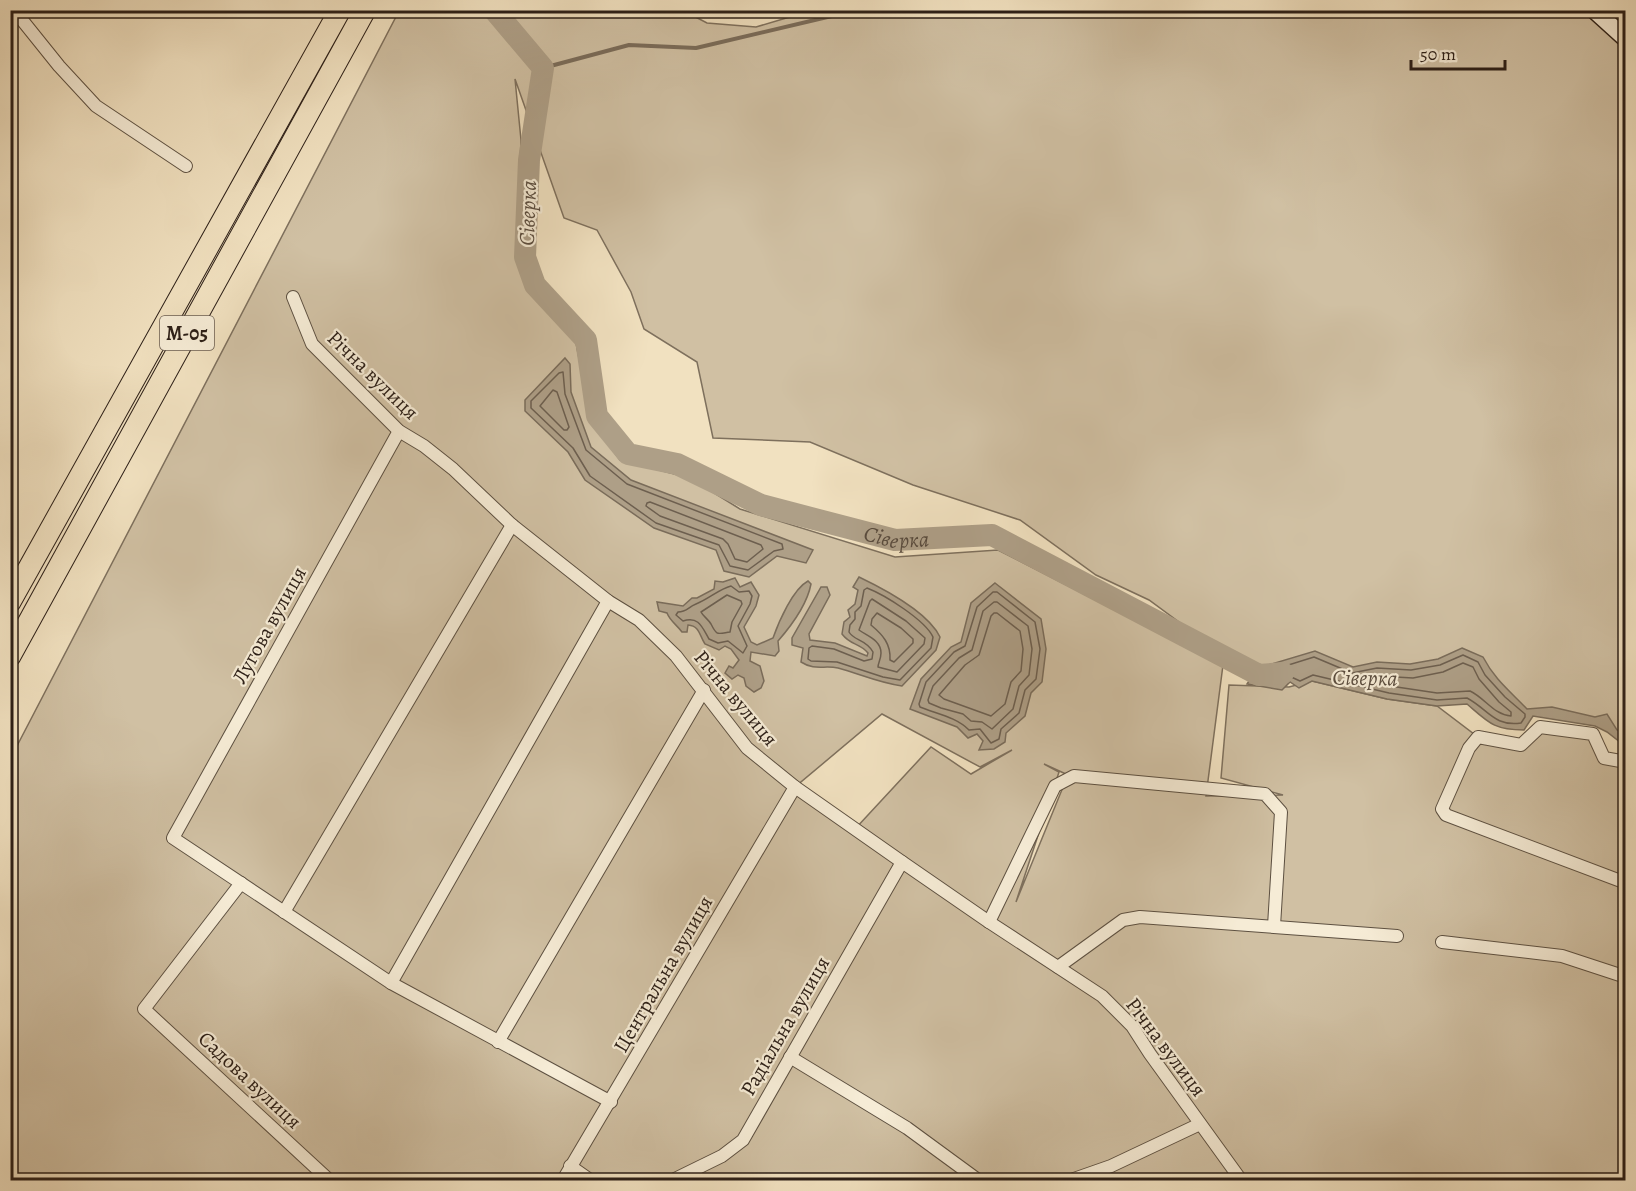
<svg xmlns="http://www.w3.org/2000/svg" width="1636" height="1191" viewBox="0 0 1636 1191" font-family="Alegreya,serif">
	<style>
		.green { fill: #d0c0a3; stroke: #7e705d; stroke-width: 1.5; fill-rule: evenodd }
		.water { fill: #ae9f87; stroke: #7a6c5a; stroke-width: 1.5 }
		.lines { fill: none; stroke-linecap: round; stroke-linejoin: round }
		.shore { stroke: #6d5f4f; stroke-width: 1.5 }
		.stream { stroke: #7a6c5a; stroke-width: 4 }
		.river { stroke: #ae9f87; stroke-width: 22 }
		.street-casing { stroke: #5d5041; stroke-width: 14 }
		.secondary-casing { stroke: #2c1f17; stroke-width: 19 }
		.highway-casing { stroke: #2c1f17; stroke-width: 23 }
		.street { stroke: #f6ecd6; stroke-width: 12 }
		.secondary { stroke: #f6ecd6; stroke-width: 16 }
		.highway { stroke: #f1e1c0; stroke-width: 21 }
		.labels { text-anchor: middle; stroke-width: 4.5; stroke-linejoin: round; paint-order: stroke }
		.shield { fill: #f6ecd6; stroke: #695c50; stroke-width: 1.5 }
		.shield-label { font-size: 20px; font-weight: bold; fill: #2c1f17 }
		.street-label { font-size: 21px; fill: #2c1f17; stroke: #f6ecd6 }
		.water-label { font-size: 22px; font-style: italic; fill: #5a4c3e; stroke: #f6ecd6 }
	</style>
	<rect width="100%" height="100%" fill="#f1e1c0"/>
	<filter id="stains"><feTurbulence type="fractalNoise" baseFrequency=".00333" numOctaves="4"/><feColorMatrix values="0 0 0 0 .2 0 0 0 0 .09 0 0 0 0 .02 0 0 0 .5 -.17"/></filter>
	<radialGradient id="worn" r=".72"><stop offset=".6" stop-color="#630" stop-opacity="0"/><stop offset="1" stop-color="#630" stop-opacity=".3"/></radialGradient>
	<path class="green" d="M682 10 707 23 756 27 803 13 806 10 1625 11V739L1594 722 1546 716 1466 688 1334 675 1259 681 1149 600 1096 575 1020 520 913 485 810 442 713 438 697 362 644 329 631 292 597 230 564 218 515 79 521 140 517 246 528 286 576 343 591 421 620 460 690 478 740 509 895 557 998 550 1223 665 1206 796 1283 795 1221 778 1229 685 1289 687 1312 681 1387 699 1437 706 1478 737 1521 745 1540 727 1593 734 1604 758 1625 762V1180H11V763L18 744 399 11ZM882 714 980 767 1012 750 971 774 931 747 855 829 795 787ZM1044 764 1068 775 1016 902 1059 772Z"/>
	<g class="water">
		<polygon points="565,358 570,364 571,392 591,447 631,480 813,550 806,563 777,556 749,577 724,571 716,550 654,528 585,480 568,452 525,411 525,400"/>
		<path d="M859 577C884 589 928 612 940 637L936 650 902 686C879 683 860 674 838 668 824 665 815 671 801 662L803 648 792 645V638L821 587H827L830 595 809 634 810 640 835 643 867 656 868 653C859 642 851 646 842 634L844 622 850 617 848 610 855 604 858 590 853 587Z"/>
		<path d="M735 578 740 587 751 582 759 595 756 606 744 627 751 642 757 645 773 638C779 621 793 589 808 581L811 584C807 605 792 625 778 641L779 651 775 656 751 652 750 661 760 666 764 681 761 688 754 692 746 686 744 678 738 675 732 679 725 673 729 666 733 668 739 660 731 649 725 646 719 650 705 644C699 635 700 626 688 625L687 632H682C677 625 670 621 667 613L659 611 657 602 683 606 692 598H697L714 589 715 581 723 582Z"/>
		<polygon points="995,583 1041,619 1046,649 1042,682 1031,693 1025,716 1006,733 1005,742 994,749 979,750 983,741 977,734 968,738 957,727 910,709 921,679 951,647 961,642 971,603"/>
		<path d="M1462 648 1483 657C1495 680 1510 691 1527 709L1552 707 1595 717 1607 714 1617 730 1625 734V746L1607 732 1595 726 1533 716 1524 730C1494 730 1489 723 1467 704L1437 706 1387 699 1312 681 1299 688 1290 682 1282 690 1247 684 1258 668 1315 651 1353 667 1377 662 1410 664 1438 659Z"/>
	</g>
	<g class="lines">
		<g class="shore">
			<polygon points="563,372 565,394 586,450 627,484 782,544 783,549 774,551 748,570 730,566 719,545 656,523 590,476 573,448 531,408 531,401 559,373"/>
			<polygon points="553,390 557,392 569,427 567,430 564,430 540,406"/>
			<polygon points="650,502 761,545 763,549 747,562 735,559 728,544 723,539 660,516 646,506 647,503"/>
			<path d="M731 586 739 592 749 591 752 596 750 604 738 626 747 646 743 653 728 641 718 643 709 639C702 627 699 616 683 621L676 615 678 612C687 612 688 607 696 604 709 599 719 589 731 586Z"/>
			<path d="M867 588C885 595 925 620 933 637L931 648 900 680 883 677 837 662 811 661 808 659 809 648 812 646 834 649 864 661 872 659 873 652C866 639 854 641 849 632L850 625 855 619V612L861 606 864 590Z"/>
			<path d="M993 592H997L1035 622 1040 649 1036 679 1025 690 1019 713 1001 729 999 739 991 743 980 729 969 730C956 717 937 714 920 707L919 704 926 682 954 652 965 646 977 607Z"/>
			<path d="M727 595 741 601 742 604 732 622 730 632C717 634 717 636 711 624 708 619 703 616 701 612Z"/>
			<path d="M872 599 906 621 925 638 924 644 897 672 878 667C878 663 881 659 881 653 881 640 867 636 859 630L870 601Z"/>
			<polygon points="994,602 997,602 1028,626 1032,649 1029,675 1019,686 1013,709 992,729 982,722 971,721 963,714 941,708 929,703 928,700 933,686 959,658 972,650 983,611"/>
			<path d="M877 613 901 628 913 639V643L894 662 890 660C891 644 883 635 871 625L872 619Z"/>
			<polygon points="994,613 997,613 1020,631 1023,649 1021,671 1011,682 1005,704 991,716 944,699 939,695 965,665 979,655 991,616"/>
			<path d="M1463 655 1478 662 1485 675 1505 697 1525 714V717L1521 723C1494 727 1488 709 1467 698L1437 700 1389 693 1313 675 1300 681 1289 676 1279 683 1262 681 1259 678 1263 673 1314 657 1352 673 1377 668 1411 670 1440 665Z"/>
			<path d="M1463 663 1473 667 1479 679 1499 702 1511 712V716C1494 715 1485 698 1470 691L1437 693 1390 686 1373 680 1374 677 1378 676 1413 678 1443 672Z"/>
		</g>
		<polyline class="stream" points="543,68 629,45 696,48 836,15 842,10"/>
		<path class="river" id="s1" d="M494 10 543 68 529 160 525 257 535 285 586 340 597 416 628 454 677 464 761 505 895 540 992 535 1259 675 1283 673"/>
		<g class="street-casing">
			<g id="street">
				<polyline points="14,10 59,66 96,106 186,166"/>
				<polyline points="293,297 312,344 399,431 424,446 453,469 512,525 608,601 639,620 676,656 747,748 795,787 902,862 989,922 1102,996 1132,1026 1150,1054 1241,1180"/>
				<polyline points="399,431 173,838 391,983 611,1102"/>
				<polyline points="1626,762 1604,758 1593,734 1540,727 1521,745 1478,737 1469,748 1442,809 1446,815 1626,883"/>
				<polyline points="241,883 144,1009 329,1180"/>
				<polyline points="284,912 512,525"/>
				<polyline points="989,922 1055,786 1074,776 1265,794 1281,812 1274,926"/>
				<polyline points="1442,942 1562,956 1626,977"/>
				<polyline points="1058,967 1123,920 1140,917 1397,936"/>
				<polyline points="391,983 608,601"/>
				<polyline points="498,1042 704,690"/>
				<polyline points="790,1057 907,1128 978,1180"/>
				<polyline points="570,1166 590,1180"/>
				<polyline points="563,1180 795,787"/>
				<polyline points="673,1180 722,1156 743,1140 902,862"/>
				<polyline points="1071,1180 1111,1166 1200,1124"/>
			</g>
		</g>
		<g class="secondary-casing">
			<polyline id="secondary" points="1594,10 1626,39"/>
		</g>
		<g class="highway-casing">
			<g id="highway">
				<polyline points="10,602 340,10"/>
				<polyline points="10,656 365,10"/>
			</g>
		</g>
		<use href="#street" class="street"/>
		<use href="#secondary" class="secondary"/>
		<use href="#highway" class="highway"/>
	</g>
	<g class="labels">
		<rect class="shield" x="160" y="316" width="54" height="34" rx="4.5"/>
		<g class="shield-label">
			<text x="187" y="340">М-05</text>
		</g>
		<g class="street-label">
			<text transform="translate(373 375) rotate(44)" y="7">Річна вулиця</text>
			<text transform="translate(269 625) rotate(-61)" y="7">Лугова вулиця</text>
			<text transform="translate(736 698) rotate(50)" y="7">Річна вулиця</text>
			<text transform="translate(663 974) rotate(-60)" y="7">Центральна вулиця</text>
			<text transform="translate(785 1026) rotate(-60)" y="7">Радіальна вулиця</text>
			<text transform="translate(1166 1047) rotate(53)" y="7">Річна вулиця</text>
			<text transform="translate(250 1080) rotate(43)" y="7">Садова вулиця</text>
		</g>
		<g class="water-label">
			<text transform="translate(527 213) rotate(-88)" y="8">Сіверка</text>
			<text dy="8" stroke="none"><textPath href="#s1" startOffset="780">Сіверка</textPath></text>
			<text transform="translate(1365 677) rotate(1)" y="8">Сіверка</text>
		</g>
	</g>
	<rect width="1636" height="1191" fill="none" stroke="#f1e1c0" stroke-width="36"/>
	<rect x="12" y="12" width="1612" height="1167" fill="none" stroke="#2c1f17" stroke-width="3"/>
	<rect x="18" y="18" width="1600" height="1155" fill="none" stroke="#2c1f17" stroke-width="1.5"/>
	<path d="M1411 60v9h94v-9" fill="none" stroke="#2c1f17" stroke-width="3"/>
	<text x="1420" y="60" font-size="18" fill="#2c1f17" stroke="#f6ecd6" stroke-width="4.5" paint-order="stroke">50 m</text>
	<rect width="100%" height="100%" filter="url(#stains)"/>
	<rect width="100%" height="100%" fill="url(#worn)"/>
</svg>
